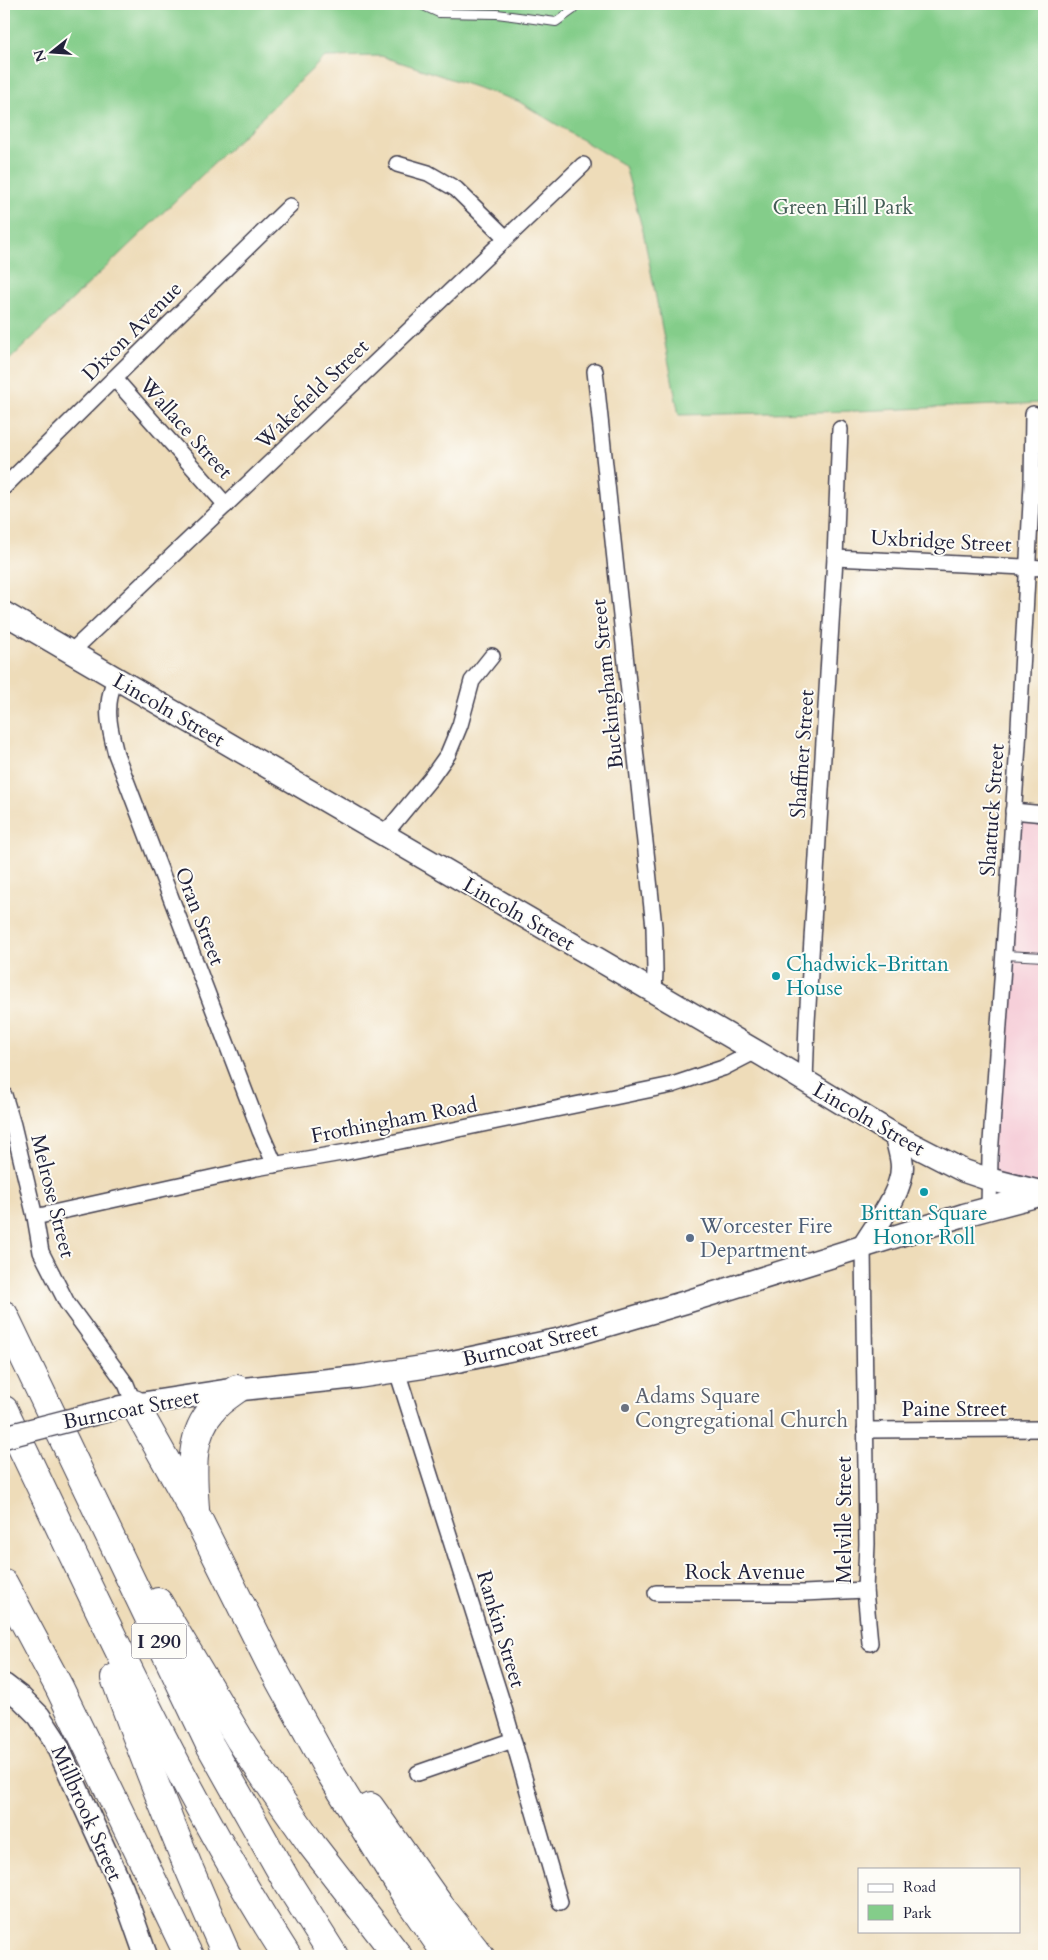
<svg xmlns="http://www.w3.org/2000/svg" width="1048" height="1960" viewBox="0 0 1048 1960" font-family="Cardo,serif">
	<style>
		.built { fill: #f6cfd9 }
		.green { fill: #84cd8a; stroke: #537862 }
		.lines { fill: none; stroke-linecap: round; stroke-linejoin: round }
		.service-casing { stroke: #413e4e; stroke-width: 10 }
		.minor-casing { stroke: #413e4e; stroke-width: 18 }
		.secondary-casing { stroke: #413e4e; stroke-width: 25 }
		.motorway-casing { stroke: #413e4e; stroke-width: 30 }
		.service { stroke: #fff; stroke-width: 8 }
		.minor { stroke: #fff; stroke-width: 15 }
		.secondary { stroke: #fff; stroke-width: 22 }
		.motorway { stroke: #fff; stroke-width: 28 }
		.secondary-bridge-casing { stroke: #413e4e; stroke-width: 25; stroke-linecap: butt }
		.secondary-bridge { stroke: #fff; stroke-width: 22 }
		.culture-dot { fill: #0f9aa8; stroke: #fdfcf7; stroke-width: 2 }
		.service-dot { fill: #5c6f8a; stroke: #fdfcf7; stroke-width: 2 }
		.worship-dot { fill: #6b7280; stroke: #fdfcf7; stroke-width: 2 }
		.labels { text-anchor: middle; stroke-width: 4; stroke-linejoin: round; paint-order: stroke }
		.shield { fill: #fdfcf7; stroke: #646373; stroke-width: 1 }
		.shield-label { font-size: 20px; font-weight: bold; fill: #22223b }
		.park-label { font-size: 21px; fill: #445e57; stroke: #fdfcf7 }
		.street-label { font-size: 21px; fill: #22223b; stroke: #fdfcf7 }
		.culture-label { font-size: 21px; fill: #0d838f; stroke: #fdfcf7; text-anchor: start }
		.service-label { font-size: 21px; fill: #4e5e75; stroke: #fdfcf7; text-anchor: start }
		.worship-label { font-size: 21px; fill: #5b616d; stroke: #fdfcf7; text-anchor: start }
	</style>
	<rect width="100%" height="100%" fill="#fdfcf7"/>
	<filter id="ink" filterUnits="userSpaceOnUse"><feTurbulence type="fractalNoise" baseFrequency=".02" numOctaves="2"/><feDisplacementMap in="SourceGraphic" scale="10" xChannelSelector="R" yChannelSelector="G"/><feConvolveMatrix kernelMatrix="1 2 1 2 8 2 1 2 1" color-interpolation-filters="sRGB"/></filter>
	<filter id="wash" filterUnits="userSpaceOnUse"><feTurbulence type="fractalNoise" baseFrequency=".0096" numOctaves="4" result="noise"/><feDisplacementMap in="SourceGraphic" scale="20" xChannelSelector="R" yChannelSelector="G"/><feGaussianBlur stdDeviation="1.12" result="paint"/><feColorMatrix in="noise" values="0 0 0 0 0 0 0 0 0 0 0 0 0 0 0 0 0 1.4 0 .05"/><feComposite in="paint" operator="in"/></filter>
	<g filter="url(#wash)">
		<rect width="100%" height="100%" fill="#eedcb9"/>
		<polygon class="built" points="1013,811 1044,814 1044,1193 988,1179"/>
		<polygon class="green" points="4,4 1044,4 1044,403 856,411 679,415 643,231 625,166 518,101 381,56 325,57 4,365"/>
	</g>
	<g filter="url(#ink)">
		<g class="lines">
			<g class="service-casing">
				<g id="service">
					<polyline points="419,4 439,13 497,14 556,22 573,10 574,4"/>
					<polyline points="1004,955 1044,957"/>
				</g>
			</g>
			<g class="minor-casing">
				<g id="minor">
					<polyline points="397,164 428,173 456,189 506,238"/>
					<polyline points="595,371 654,927 655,970 654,993"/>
					<polyline points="115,379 226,505"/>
					<path d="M4 487C99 393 194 299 290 206"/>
					<polyline points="835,558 1044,568"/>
					<polyline points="70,653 583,165"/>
					<path d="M115 679C104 707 109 726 116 754L260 1131 275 1165"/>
					<polyline points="1013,811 1044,814"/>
					<polyline points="384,835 431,778 448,754 460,725 472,681 492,656"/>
					<polyline points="805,1082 807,1022 835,558 840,429"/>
					<polyline points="4,1095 13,1125 35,1217 41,1252 67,1303 126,1384 134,1404"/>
					<polyline points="989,1208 990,1157 1018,745 1032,484 1033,414"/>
					<polyline points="35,1217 256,1168 347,1152 672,1085 723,1068 756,1051"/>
					<polyline points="863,1247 867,1544 865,1590 870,1643"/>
					<polyline points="397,1371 503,1705 560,1902"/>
					<polyline points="865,1430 1044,1429"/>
					<polyline points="656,1593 804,1593 865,1590"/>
					<polyline points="418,1773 513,1740"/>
				</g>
			</g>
			<g class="secondary-casing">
				<g id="secondary">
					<polyline points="4,613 764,1056 896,1136 964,1171 988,1179 1044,1193"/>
					<path d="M863 1247C876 1225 902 1193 902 1167 902 1157 898 1146 896 1136"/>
					<polyline points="120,1407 224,1391 357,1377 443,1364 557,1340 686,1302 964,1215 1043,1194"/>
					<polyline points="4,1685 21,1698 39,1716 54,1739 122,1888 146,1956"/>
				</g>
			</g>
			<g class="motorway-casing">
				<g id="motorway">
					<polyline points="4,1315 210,1745 286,1880 334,1956"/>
					<polyline points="134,1404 195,1513 270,1663 328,1769 407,1897 448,1956"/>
					<path d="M4 1410C93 1595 176 1783 287 1956"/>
					<path d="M195 1509C193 1475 188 1436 213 1409 219 1401 229 1395 237 1389"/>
					<polyline points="4,1584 59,1687 189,1956"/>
					<polyline points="158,1602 240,1740 268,1782 312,1845 398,1956"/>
					<path d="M115 1678C149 1772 186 1865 227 1956"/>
					<polyline points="370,1807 440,1906 480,1956"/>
				</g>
			</g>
			<use href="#service" class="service"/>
			<use href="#minor" class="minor"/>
			<use href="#secondary" class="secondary"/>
			<use href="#motorway" class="motorway"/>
			<g class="secondary-bridge-casing">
				<polyline id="secondary-bridge" points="4,1437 113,1409"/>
			</g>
			<use href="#secondary-bridge" class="secondary-bridge"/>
		</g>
	</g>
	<g class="culture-dot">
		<circle cx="776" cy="976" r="5"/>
		<circle cx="924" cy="1192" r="5"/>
	</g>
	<circle class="service-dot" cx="690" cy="1238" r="5"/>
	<circle class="worship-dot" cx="625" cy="1408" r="5"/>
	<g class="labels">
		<rect class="shield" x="131.5" y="1623.5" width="55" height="35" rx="4"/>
		<g class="shield-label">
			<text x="159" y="1648">I 290</text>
		</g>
		<g class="park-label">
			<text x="843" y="214">Green Hill Park</text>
		</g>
		<g class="street-label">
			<text transform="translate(132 331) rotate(-45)" y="7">Dixon Avenue</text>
			<text transform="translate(312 394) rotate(-44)" y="7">Wakefield Street</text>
			<text transform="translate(186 428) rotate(48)" y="7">Wallace Street</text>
			<text transform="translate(941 541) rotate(3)" y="7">Uxbridge Street</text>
			<text transform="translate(607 684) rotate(-96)" y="7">Buckingham Street</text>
			<text transform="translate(169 710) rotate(30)" y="7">Lincoln Street</text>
			<text transform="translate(802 754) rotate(-86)" y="7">Shaffner Street</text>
			<text transform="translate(992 810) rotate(-86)" y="7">Shattuck Street</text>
			<text transform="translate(519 914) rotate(30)" y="7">Lincoln Street</text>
			<text transform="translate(200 916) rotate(69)" y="7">Oran Street</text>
			<text transform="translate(869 1119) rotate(30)" y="7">Lincoln Street</text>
			<text transform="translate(394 1120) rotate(-11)" y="7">Frothingham Road</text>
			<text transform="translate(53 1196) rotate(76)" y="7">Melrose Street</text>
			<text transform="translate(530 1344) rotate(-13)" y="7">Burncoat Street</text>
			<text transform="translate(131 1409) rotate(-11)" y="7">Burncoat Street</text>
			<text x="954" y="1416">Paine Street</text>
			<text transform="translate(844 1520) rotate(-90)" y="7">Melville Street</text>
			<text x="745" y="1579">Rock Avenue</text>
			<text transform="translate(501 1629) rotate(73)" y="7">Rankin Street</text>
			<text transform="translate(87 1813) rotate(66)" y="7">Millbrook Street</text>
		</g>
		<g class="culture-label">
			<text x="786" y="971">Chadwick-Brittan<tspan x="786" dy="24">House</tspan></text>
			<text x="924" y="1220" text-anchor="middle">Brittan Square<tspan x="924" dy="24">Honor Roll</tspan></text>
		</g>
		<g class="service-label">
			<text x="700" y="1233">Worcester Fire<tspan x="700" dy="24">Department</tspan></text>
		</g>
		<g class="worship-label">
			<text x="635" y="1403">Adams Square<tspan x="635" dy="24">Congregational Church</tspan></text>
		</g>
	</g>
	<rect width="1048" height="1960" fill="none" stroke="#fdfcf7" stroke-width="20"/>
	<rect x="858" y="1868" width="162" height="65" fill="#fdfcf7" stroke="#a5a5ac"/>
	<rect x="868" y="1884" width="25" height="8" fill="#ffffff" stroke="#a5a5ac"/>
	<text x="903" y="1892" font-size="15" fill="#22223b">Road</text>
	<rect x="868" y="1905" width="25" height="15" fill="#84cd8a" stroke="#a5a5ac"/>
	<text x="903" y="1918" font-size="15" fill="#22223b">Park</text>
	<g transform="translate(52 52) rotate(253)" stroke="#fdfcf7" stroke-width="4" paint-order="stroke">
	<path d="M0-4L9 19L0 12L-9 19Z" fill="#22223b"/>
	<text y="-8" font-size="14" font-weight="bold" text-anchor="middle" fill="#22223b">N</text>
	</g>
</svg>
